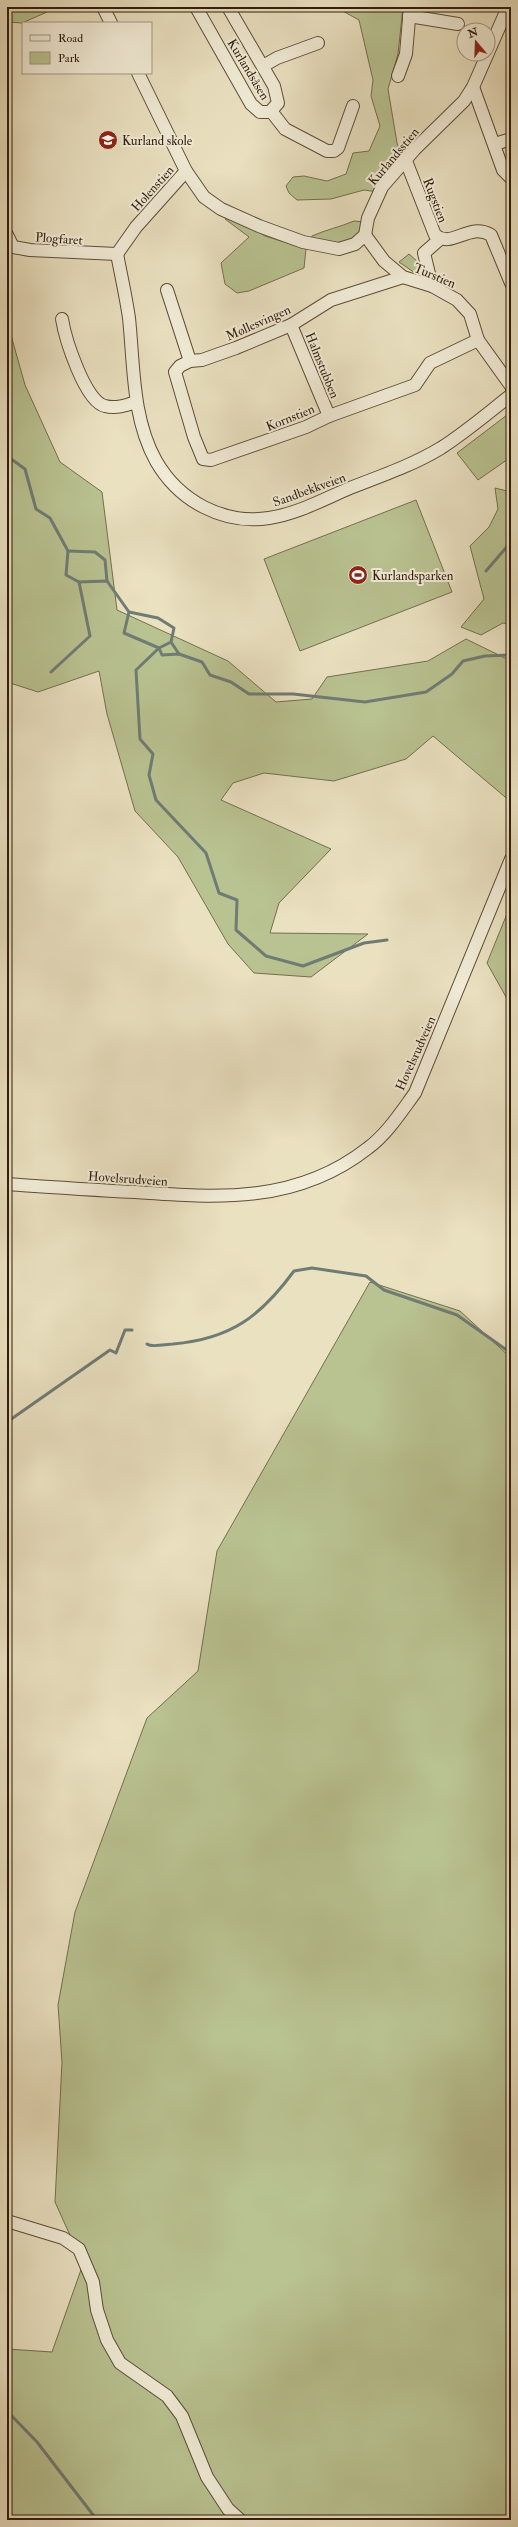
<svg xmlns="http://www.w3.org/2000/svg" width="518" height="2527" viewBox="0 0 518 2527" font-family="'IM FELL Double Pica',serif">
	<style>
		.green { fill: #b9c291; stroke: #746f4f }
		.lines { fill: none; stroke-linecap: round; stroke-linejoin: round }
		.stream { stroke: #6f7c74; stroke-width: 3 }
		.minor-casing { stroke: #5e4d3a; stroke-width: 14 }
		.minor { stroke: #f1ecd7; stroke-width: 12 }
		.labels { text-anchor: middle; stroke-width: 4; stroke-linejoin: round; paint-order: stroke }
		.street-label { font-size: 13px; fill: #2f1c0d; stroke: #f1ecd7 }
		.poi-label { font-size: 13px; fill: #2f1c0d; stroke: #f1ecd7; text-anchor: start }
	</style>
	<rect width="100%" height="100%" fill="#eae1c1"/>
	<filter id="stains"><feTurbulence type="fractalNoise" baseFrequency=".005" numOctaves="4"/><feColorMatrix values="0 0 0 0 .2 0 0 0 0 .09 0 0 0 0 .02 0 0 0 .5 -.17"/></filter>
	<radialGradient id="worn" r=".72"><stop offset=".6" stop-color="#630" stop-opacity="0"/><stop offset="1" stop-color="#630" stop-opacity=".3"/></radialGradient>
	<g class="green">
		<polygon points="7,7 48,7 47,12 22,23 7,22"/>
		<polygon points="341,7 403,7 398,54 388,89 397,143 402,156 378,192 364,190 331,199 297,200 289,193 286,186 293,177 304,176 327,181 346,174 353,153 369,151 380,126 371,96 373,80 359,20 341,10"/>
		<polygon points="230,215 265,236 306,249 304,268 249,291 237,293 225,284 221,263 249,237 225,219"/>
		<path d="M354 221 365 222 357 240 340 244 309 242 312 236C325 230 340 227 354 221Z"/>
		<polygon points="409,254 418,262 416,265 419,269 415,273 399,262"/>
		<polygon points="7,321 25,385 60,462 102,492 117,610 228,661 276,702 312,699 327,677 428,661 466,639 511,661 511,802 433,736 406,759 334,781 264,773 233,783 221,800 331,849 279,903 270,933 368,934 311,977 254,973 228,944 178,857 135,811 107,714 99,671 38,692 7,682"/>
		<polygon points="511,412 511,457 478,480 457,453"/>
		<polygon points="495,488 511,492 511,624 503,623 481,635 461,627 484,599 470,546 489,527 498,509"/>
		<polygon points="416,500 452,592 300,651 264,559"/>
		<polygon points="511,904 511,1006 487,963"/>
		<polygon points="370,1282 460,1311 511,1358 511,2520 7,2520 7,2349 52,2352 83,2264 55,2202 62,2062 58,2005 75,1912 147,1718 198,1671 217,1551"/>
	</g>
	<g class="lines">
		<g class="stream">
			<polyline points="7,456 25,469 36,509 50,518 68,551 66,575 79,582 107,581 129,612 124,633 159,648 162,655 179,654 202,662 210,675 231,682 249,694 293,694 365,702 426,692 452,674 463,661 485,656 511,655"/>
			<polyline points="68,551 95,552 105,560 107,581"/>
			<polyline points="486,571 511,542"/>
			<polyline points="129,612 158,618 174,628 171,642 179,654"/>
			<polyline points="171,642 159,648 136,670 140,739 153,754 149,775 156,800 206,853 219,893 237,900 236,930 266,956 303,966 364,943 387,940"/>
			<polyline points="51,672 90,636 79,582"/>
			<path d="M147 1344C152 1348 166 1344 173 1344 231 1339 261 1316 294 1271L312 1268 366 1276 384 1290 457 1315 511 1353"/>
			<polyline points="7,1422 110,1350 116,1353 125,1330 132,1330"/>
			<polyline points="7,2411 37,2442 97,2520"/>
		</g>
		<g class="minor-casing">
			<g id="minor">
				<polyline points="103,7 111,23"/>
				<polyline points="196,7 251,104 260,112 270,112 278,103 274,86 228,7"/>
				<polyline points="409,16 458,24"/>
				<polyline points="263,66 277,58 318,43"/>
				<polyline points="398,76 406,54 410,7"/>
				<polyline points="473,87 503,170 511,178"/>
				<polyline points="271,111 285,129 327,151 334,151 338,148 353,106"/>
				<polyline points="495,144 511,139"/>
				<path d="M406 161 435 235C453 249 468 222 491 235L511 283"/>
				<polyline points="186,171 204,197 221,209 259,226 303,242 339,249 355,244 365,235 368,218 382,187 415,149 464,101 473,87 508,7"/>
				<polyline points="7,235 13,247 30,250 117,254"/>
				<polyline points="365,235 384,261 403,277 432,286 457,300 470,314 478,340 511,386"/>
				<path d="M117 254C121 275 126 297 129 318 134 366 132 418 156 461 179 501 223 525 269 518 297 514 324 499 350 488 381 476 413 465 441 448 466 432 488 413 511 395"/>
				<polyline points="117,254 136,227 186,171 138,73"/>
				<polyline points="432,286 424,253 440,239"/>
				<polyline points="167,290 190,361 202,360 236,348 291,325 331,300 403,277"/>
				<path d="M62 319C65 338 85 402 105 406 116 409 127 405 136 402"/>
				<polyline points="291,325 329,416"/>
				<polyline points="190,361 180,366 175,372 194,437 203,459 211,460 306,427 329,416 415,385 430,363 478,340"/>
				<path d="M7 1184C49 1187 92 1190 134 1192 218 1198 297 1204 368 1148 387 1134 401 1112 415 1093L511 859"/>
				<polyline points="7,2221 63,2238 79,2249 93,2282 97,2310 107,2340 120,2363 167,2396 182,2416 207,2477 228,2509 240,2520"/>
			</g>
		</g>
		<use href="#minor" class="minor"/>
	</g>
	<defs>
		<g id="school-disc" transform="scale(1)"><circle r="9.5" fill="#8f2418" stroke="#f1ecd7"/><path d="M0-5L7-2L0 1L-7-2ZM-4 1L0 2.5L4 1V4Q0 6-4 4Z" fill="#fff"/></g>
		<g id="stadium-disc" transform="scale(1)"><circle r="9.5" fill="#8f2418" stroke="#f1ecd7"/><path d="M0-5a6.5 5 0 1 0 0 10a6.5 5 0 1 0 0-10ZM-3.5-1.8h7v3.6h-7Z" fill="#fff"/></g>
	</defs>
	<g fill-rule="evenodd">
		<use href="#school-disc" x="108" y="140"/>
		<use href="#stadium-disc" x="358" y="575"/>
	</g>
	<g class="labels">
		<g class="street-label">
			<text transform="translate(249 69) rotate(59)" y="5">Kurlandsåsen</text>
			<text transform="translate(393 156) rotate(-50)" y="5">Kurlandsstien</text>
			<text transform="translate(152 188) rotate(-48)" y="5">Holenstien</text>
			<text transform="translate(436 200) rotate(69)" y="5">Rugstien</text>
			<text transform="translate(59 238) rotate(4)" y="5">Plogfaret</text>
			<text transform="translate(435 275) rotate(23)" y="5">Turstien</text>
			<text transform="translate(258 322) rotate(-24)" y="5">Møllesvingen</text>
			<text transform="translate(323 365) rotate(68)" y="5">Halmstubben</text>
			<text transform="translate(290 417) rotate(-22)" y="5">Kornstien</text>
			<text transform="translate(309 489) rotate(-20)" y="5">Sandbekkveien</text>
			<text transform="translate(415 1053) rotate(-66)" y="5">Hovelsrudveien</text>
			<text transform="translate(128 1178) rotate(4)" y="5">Hovelsrudveien</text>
		</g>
		<g class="poi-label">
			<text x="122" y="145">Kurland skole</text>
			<text x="372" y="580">Kurlandsparken</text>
		</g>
	</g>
	<rect width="518" height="2527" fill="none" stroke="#eae1c1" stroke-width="24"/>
	<rect x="8" y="8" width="502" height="2511" fill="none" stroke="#2f1c0d" stroke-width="2"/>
	<rect x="12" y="12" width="494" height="2503" fill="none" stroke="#2f1c0d"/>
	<rect x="22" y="22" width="130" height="52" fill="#f1ecd7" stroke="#a39986"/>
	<rect x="30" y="35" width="20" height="6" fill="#f1ecd7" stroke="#a39986"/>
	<text x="58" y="42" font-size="12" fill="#2f1c0d">Road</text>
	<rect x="30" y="52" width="20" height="12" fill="#b9c291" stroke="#a39986"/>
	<text x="58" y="62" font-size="12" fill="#2f1c0d">Park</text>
	<g transform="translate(476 42) rotate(341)"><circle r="19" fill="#f1ecd7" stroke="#a39986"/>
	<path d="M0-3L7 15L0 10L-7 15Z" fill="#8f2418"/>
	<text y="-6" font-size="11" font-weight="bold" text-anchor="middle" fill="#2f1c0d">N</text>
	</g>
	<rect width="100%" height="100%" filter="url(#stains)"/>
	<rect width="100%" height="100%" fill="url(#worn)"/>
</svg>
